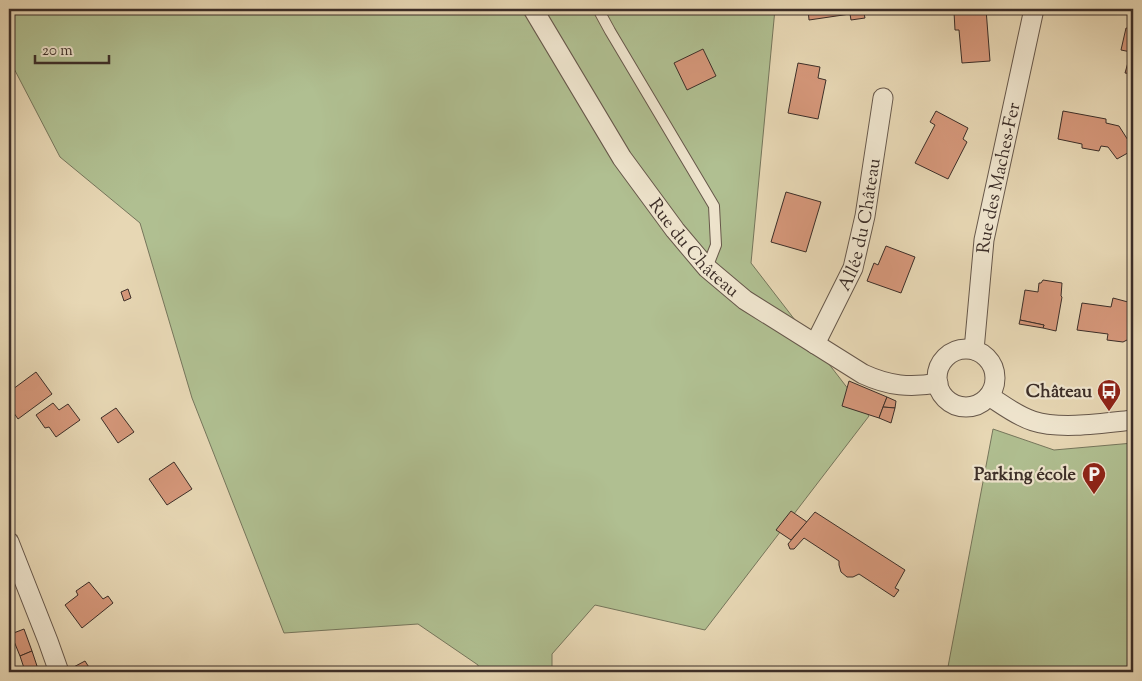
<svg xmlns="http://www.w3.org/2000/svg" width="1142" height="681" viewBox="0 0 1142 681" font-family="'Sorts Mill Goudy',serif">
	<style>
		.green { fill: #b0bf91; stroke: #76765c }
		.building { fill: #d5977a; stroke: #3c2e28 }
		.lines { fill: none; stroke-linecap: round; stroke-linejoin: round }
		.lane-casing { stroke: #67584b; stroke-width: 12 }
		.street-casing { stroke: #67584b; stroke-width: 21 }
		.lane { stroke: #efe5ce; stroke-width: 10 }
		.street { stroke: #efe5ce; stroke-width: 19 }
		.labels { text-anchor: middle; stroke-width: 4.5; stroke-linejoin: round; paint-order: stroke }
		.street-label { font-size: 18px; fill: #3c2e28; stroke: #efe5ce }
		.poi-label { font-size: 18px; font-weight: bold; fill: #3c2e28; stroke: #efe5ce; text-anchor: end }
	</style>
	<rect width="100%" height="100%" fill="#e7d7b4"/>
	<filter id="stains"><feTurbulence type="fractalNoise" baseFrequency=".004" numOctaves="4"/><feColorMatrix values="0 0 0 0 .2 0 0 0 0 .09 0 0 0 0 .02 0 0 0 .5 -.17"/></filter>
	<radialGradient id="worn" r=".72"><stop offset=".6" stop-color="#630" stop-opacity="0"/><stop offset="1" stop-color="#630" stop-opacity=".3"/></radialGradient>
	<g class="green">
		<polygon points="9,9 775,9 751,263 869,416 705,630 595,605 552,654 552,672 479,672 478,665 418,624 284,633 192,398 140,223 60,157 9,59"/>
		<polygon points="993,429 1054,450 1133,443 1133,672 947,672"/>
	</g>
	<g class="building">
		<polygon points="808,9 863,9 865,18 851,20 850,14 809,20"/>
		<polygon points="986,9 990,61 962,63 959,30 955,30 954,12"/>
		<polygon points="1126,28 1133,29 1133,74 1125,73 1131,52 1121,50"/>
		<polygon points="703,49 716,76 687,90 674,63"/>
		<polygon points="798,63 820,67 818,78 826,80 818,119 788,113"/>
		<polygon points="936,111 968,128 963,139 967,142 948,179 915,163 935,125 930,122"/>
		<polygon points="1063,111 1106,119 1106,123 1119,126 1133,148 1133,150 1117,159 1108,147 1101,146 1099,151 1082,148 1082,144 1058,139"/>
		<polygon points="786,192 821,202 806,252 771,242"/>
		<polygon points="886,246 915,257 901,293 867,281 874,263 878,265"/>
		<polygon points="1043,280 1062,283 1061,296 1062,297 1056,331 1043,328 1044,325 1020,320 1025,290 1038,292 1039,283 1041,283"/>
		<polygon points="128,289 131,298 124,301 121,292"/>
		<polygon points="1113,298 1128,302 1129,305 1133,306 1133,341 1127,340 1123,342 1107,340 1108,334 1077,330 1082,303 1111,307"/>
		<polygon points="1020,320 1044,325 1043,328 1019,324"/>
		<polygon points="36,372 52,394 18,419 9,406 9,392"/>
		<polygon points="849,381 887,397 879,418 842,406"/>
		<polygon points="887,397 896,401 895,408 883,407"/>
		<polygon points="53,403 59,410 68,404 80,420 56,437 49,427 45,428 36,415"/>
		<polygon points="883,407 895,408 891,423 879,418"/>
		<polygon points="116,408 134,432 118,443 101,418"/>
		<polygon points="174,462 192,489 167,505 149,479"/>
		<polygon points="791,511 807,522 791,540 776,530"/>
		<polygon points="815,512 905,570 895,588 899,590 894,597 859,574 853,577 847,577 841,572 839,565 839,561 804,538 794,549 790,549 788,544"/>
		<polygon points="89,582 103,599 108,596 113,603 82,628 65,605 78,595 76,591"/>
		<polygon points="24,629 32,651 20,656 11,634"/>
		<polygon points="32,651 37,666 25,671 20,656"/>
		<polygon points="85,661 92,672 69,672 68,670"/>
	</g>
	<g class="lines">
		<g class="lane-casing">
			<polyline id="lane" points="598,9 610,31 714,206 716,245 707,268"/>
		</g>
		<g class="street-casing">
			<g id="street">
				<path id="s1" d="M533 9 622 158 675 230 707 268 745 300 863 374C889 386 910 388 938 383"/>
				<path id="s2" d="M815 344 853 268 865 216 883 98"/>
				<circle cx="966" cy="378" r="29"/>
				<path id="s3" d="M974 350 984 240 1034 9"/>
				<path d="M989 396C1003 405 1017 416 1033 421 1060 430 1105 423 1133 420"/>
				<polyline points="9,542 48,641 59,672"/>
			</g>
		</g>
		<use href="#lane" class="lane"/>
		<use href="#street" class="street"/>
	</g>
	<defs>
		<g id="bus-pin" transform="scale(1.25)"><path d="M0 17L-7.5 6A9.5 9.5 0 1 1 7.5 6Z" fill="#8f2418" stroke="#efe5ce"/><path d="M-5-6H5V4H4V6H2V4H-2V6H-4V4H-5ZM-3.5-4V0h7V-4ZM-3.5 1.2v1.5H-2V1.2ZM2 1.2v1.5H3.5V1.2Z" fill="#fff"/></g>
		<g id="parking-pin" transform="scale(1.25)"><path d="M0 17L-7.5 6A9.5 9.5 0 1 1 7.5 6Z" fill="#8f2418" stroke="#efe5ce"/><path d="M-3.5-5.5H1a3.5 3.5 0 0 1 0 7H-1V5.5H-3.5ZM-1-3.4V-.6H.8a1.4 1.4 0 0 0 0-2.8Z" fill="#fff"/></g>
	</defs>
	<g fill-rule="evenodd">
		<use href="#bus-pin" x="1109" y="391"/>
		<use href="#parking-pin" x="1094" y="474"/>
	</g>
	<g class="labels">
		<g class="street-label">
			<text dy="6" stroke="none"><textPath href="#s3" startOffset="174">Rue des Maches-Fer</textPath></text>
			<text dy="6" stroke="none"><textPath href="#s2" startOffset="129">Allée du Château</textPath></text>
			<text dy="6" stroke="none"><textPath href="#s1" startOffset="289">Rue du Château</textPath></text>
		</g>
		<g class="poi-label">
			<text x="1092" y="397">Château</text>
			<text x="1076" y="480">Parking école</text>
		</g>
	</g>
	<rect width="1142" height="681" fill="none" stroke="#e7d7b4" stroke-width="30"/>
	<rect x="10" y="10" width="1122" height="661" fill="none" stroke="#3c2e28" stroke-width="2.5"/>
	<rect x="15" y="15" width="1112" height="651" fill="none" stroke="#3c2e28"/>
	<path d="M35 55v8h74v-8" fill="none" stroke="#3c2e28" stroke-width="2.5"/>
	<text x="42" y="55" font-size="15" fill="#3c2e28" stroke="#efe5ce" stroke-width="4" paint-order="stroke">20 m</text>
	<rect width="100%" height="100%" filter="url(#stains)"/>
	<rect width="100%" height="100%" fill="url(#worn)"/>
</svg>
